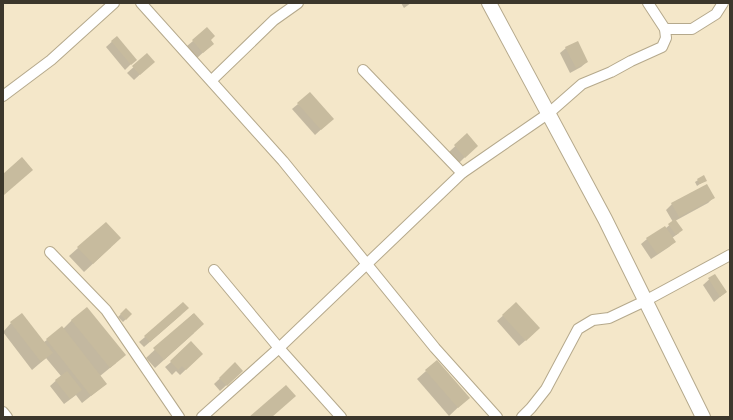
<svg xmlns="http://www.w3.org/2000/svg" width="733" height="420" viewBox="0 0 733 420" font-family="Overpass,sans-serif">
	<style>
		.shadow { fill: #0003 }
		.building { fill: #c7bb9e }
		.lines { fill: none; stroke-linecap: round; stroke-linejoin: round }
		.street-casing { stroke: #b5a98c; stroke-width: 12 }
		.secondary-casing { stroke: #b5a98c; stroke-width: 16 }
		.street { stroke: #fff; stroke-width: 10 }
		.secondary { stroke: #fff; stroke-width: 14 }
	</style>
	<rect width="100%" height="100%" fill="#f4e7c9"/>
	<g class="shadow">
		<polygon points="401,3 411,3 404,8"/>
		<polygon points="117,37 135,60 125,70 106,47"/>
		<polygon points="210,40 207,49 197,58 187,46 193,41"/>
		<polygon points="566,48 587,62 581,67 570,73 560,53"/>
		<polygon points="147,55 148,67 134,80 127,73"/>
		<polygon points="298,104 327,124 315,135 292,109"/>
		<polygon points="467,135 471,151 459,163 449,152"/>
		<polygon points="698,180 706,180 697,186 695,182"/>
		<polygon points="713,198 708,203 675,221 679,233 672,238 675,242 669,247 651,259 641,244 647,239 666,228 673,222 666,210 672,204"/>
		<polygon points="106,223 111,247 84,272 69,256"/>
		<polygon points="714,275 726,292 714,302 703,285"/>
		<polygon points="516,304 533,334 519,346 497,321"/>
		<polygon points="126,309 131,314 123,322 118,317"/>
		<polygon points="182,314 144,347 139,342 145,337"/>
		<polygon points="193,314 194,333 155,368 146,358"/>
		<polygon points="72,320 116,363 100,376 106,384 82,403 76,395 64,404 50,386 61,376 46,358 32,370 3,332 11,323 44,342 63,329"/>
		<polygon points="196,360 180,375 176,371 172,375 165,367 171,362"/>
		<polygon points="235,364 242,371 220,391 214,384"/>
		<polygon points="426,371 468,398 449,416 417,379"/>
	</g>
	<g class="building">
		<polygon points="207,27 215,36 211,40 214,44 203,53 192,40"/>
		<polygon points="117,36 137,60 131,65 111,41"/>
		<polygon points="578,41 588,62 576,68 565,47"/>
		<polygon points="147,53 155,62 140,75 132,66"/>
		<polygon points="310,92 334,119 321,130 297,103"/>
		<polygon points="467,133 478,146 465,158 454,145"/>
		<polygon points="22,157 33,170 4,195 3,193 3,174"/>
		<polygon points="704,175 707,181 700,184 697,179"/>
		<polygon points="707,184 715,198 679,217 671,203"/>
		<polygon points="675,219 683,230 676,235 668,224"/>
		<polygon points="106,222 121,238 93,264 77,247"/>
		<polygon points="665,226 676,242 657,254 646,238"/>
		<polygon points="715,274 727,292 720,297 708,278"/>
		<polygon points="183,302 189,308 150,342 144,336"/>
		<polygon points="516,302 540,328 526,341 502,315"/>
		<polygon points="87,307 126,355 110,368 71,320"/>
		<polygon points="126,308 132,314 126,320 120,314"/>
		<polygon points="22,313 53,353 41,362 10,322"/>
		<polygon points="194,313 204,324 164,360 153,348"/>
		<polygon points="62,326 107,384 91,396 46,339"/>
		<polygon points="191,341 203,354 186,370 182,366 178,370 170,361"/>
		<polygon points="437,360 470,398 458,408 425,370"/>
		<polygon points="235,362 243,371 227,386 219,378"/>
		<polygon points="67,371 82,390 70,399 55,380"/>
		<polygon points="286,385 296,396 272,417 249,417"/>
	</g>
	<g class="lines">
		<g class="street-casing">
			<g id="street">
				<polyline points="141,3 283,161 435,348 497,417"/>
				<polyline points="665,29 692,29 716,14 723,3"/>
				<polyline points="363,70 462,173"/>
				<polyline points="212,80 274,20 298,3"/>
				<polyline points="3,96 51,60 114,3"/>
				<polyline points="50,252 106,310 179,417"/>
				<polyline points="214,270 279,348 341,417"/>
				<polyline points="3,412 7,417"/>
				<polyline points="202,417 279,348 462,173 549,113 582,84 611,72 631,61 662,47 666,38 665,29 648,3"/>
				<polyline points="522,417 531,408 546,389 578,329 593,320 609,318 645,301 730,255"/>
			</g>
		</g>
		<g class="secondary-casing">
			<polyline id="secondary" points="489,3 605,219 703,417"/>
		</g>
		<use href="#street" class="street"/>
		<use href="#secondary" class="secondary"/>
	</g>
	<rect width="733" height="420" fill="none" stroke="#3c372c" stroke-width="8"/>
</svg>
